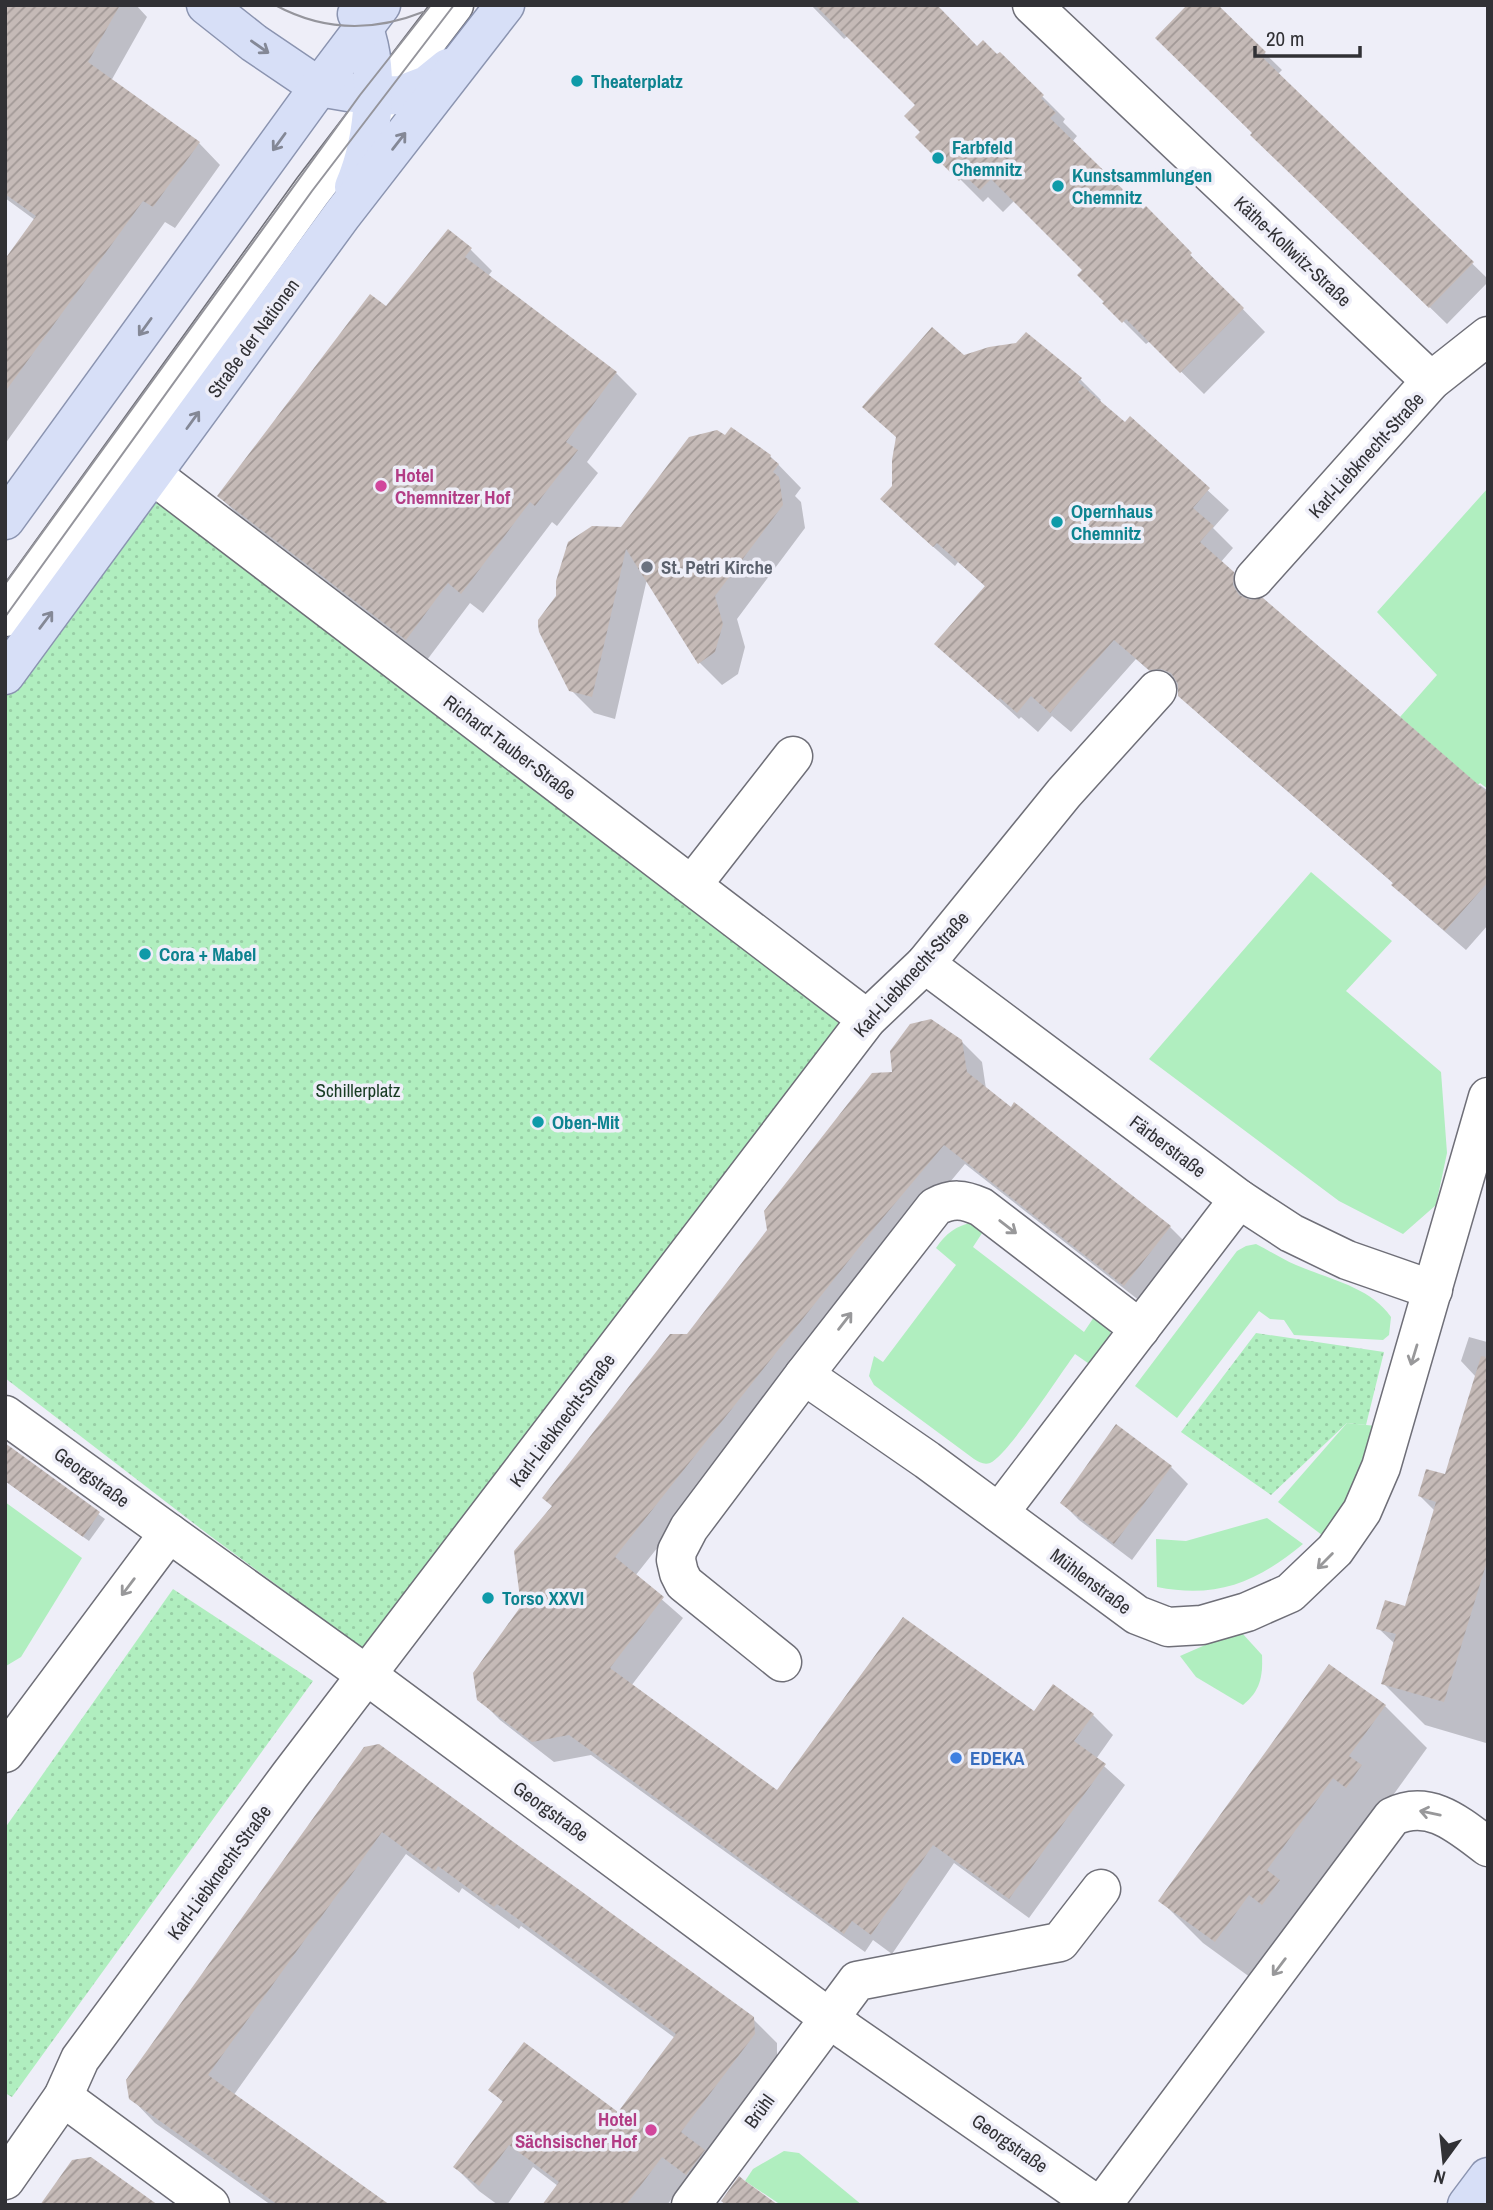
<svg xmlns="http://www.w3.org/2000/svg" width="1493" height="2210" viewBox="0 0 1493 2210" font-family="'Archivo Narrow',sans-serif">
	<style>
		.grass { fill: #b0eebf }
		.park { fill: url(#park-dots) }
		.shadow { fill: #0003 }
		.building { fill: url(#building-hatch) }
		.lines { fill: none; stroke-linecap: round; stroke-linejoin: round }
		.minor-casing { stroke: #6f6f78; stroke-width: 41 }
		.major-casing { stroke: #8b94b0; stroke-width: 41 }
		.minor { stroke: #fff; stroke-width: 38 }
		.major { stroke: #d7dff7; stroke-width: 38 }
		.tram { stroke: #95959c; stroke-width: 2 }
		.oneway { stroke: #848896 }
		.oneway2 { stroke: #98989a }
		.culture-dot { fill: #0f9aa8; stroke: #eeeef8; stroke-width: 2.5 }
		.hotel-dot { fill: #d1479c; stroke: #eeeef8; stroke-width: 2.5 }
		.worship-dot { fill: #6b7280; stroke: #eeeef8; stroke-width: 2.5 }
		.shop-dot { fill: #3f7fe0; stroke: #eeeef8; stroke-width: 2.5 }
		.labels { text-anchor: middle; stroke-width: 7; stroke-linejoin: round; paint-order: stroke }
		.culture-label { font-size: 19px; font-weight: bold; fill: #0d838f; stroke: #eeeef8; text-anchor: start }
		.street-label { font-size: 19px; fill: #313135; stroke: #eeeef8 }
		.hotel-label { font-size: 19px; font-weight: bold; fill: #b23c85; stroke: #eeeef8; text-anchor: start }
		.worship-label { font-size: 19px; font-weight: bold; fill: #5b616d; stroke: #eeeef8; text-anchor: start }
		.park-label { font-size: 19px; fill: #193c24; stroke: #eeeef8 }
		.shop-label { font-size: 19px; font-weight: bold; fill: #366cbe; stroke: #eeeef8; text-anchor: start }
	</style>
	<defs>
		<pattern id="park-dots" width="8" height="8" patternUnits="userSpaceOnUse" patternTransform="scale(1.75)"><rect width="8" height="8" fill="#b0eebf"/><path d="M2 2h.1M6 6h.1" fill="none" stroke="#98cda5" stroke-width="1.8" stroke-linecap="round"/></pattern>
		<pattern id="building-hatch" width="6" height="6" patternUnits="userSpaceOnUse" patternTransform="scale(1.75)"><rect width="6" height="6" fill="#c5bab7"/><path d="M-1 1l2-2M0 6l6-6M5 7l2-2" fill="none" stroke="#a19896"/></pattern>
	</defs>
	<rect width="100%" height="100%" fill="#eeeef8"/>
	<g class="grass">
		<polygon points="1488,488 1488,789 1480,783 1478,785 1400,717 1437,675 1377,612"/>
		<polygon points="1311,872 1392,941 1346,991 1441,1072 1447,1153 1436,1205 1403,1234 1339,1201 1149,1059"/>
		<path d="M973 1222 986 1227 973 1247 1084 1332 1098 1311 1109 1326 1112 1341 1095 1368 1075 1354C1061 1373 1007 1456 990 1463 984 1465 979 1462 974 1459L874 1385 869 1376 874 1356 883 1362 956 1265 936 1248C946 1233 956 1226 973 1222Z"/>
		<path d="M1256 1244C1270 1251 1282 1259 1296 1265 1328 1279 1371 1287 1391 1317L1389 1335 1383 1340 1294 1335 1284 1320 1270 1319 1259 1311 1177 1418 1135 1386 1237 1251 1246 1246Z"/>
		<polygon points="1347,1423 1376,1426 1353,1489 1326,1538 1278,1502"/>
		<polygon points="5,1502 82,1558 21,1657 6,1666"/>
		<path d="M1267 1518 1303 1544C1257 1582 1217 1599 1157 1587L1156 1539 1186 1541Z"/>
		<path d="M1235 1632 1242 1633 1262 1655C1263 1677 1260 1691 1243 1705L1196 1677 1180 1656Z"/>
		<polygon points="784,2151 799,2153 862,2205 781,2205 745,2181 753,2169"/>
	</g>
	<g class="park">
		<polygon points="160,491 853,1020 373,1656 209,1535 5,1378 5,698"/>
		<polygon points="1256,1333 1384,1352 1366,1425 1347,1423 1271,1495 1181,1432"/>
		<polygon points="173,1589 313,1681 12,2097 5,2093 5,1828"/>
	</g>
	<g class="shadow">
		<polygon points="5,5 136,5 147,17 111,81 199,143 220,165 175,228 165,222 5,444 5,262 35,220 5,198"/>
		<polygon points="811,5 934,5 977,48 997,57 1000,54 1065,119 1063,122 1077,136 1072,142 1143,212 1146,209 1265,332 1204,394 1150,341 1146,344 1105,303 1085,270 1014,201 1003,212 988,197 983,202 918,137 923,132 918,105 848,36 844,39"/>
		<polygon points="1215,5 1282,70 1278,74 1488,279 1488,282 1447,324 1253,135"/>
		<polygon points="448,232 471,250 492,271 488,276 616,373 637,394 587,462 598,473 557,526 552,522 483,613 470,603 427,660 240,517 219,496 387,309"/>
		<polygon points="964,357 1080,379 1101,400 1099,402 1125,425 1130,419 1229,510 1213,528 1233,548 1220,563 1254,595 1253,602 1478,787 1480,785 1488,791 1488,925 1466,950 1414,905 1394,884 1201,716 1180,695 1180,689 1171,690 1136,659 1071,732 1052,716 1038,732 1021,717 1019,719 936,644 986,587 958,562 955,566 903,520 894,487"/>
		<polygon points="770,456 801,488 795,496 801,502 805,528 737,619 745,647 738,674 722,685 700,663 647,579 615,719 594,713 571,690 622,528"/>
		<polygon points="961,1041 982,1062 986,1089 1170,1227 1190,1247 1145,1305 965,1164 896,1247 635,1576 683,1618 631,1686 778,1793 1034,1714 1093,1715 1113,1735 1096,1759 1125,1785 1029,1918 954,1863 892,1954 873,1940 865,1952 591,1755 554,1762 500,1720 479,1699 523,1606 688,1335 893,1073"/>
		<polygon points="1469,1337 1487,1342 1488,1340 1488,1737 1486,1743 1425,1725 1383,1683 1395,1644 1378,1628 1406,1608 1435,1511 1420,1496 1446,1476 1476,1377 1461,1361"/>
		<polygon points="5,1446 105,1519 89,1541 5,1481"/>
		<polygon points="1171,1467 1188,1484 1132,1560 1079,1520 1062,1503"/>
		<polygon points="1385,1706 1427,1748 1258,1983 1203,1943 1161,1901"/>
		<polygon points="365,1748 752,2018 777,2043 777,2058 667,2205 550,2205 558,2186 533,2167 507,2205 498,2205 479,2191 455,2167 504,2103 490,2090 618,2114 675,2038 521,1926 519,1929 462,1888 459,1893 406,1854 233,2096 387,2205 271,2205 155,2123 131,2098"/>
	</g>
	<g class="building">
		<polygon points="5,5 120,5 88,62 200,142 153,207 143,201 5,392 5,259 36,216 5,194"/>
		<polygon points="815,5 937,5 977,46 983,40 997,54 1000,52 1044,95 1041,98 1056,113 1050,118 1143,209 1146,206 1192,253 1190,255 1244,308 1180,373 1126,319 1122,323 1102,303 1104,302 1077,275 1082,270 991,179 980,190 964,175 959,181 915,137 920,132 904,116 915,105"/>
		<polygon points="1187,5 1218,5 1266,52 1261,56 1474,262 1429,308 1250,135 1252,133 1155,38"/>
		<polygon points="448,229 472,248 465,257 617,372 566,442 578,450 535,506 530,502 461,594 448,583 406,640 217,496 370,294 386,306"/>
		<polygon points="932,327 964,355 989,347 1016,343 1026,332 1082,378 1078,382 1125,422 1130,416 1210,488 1193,508 1214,526 1200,542 1234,572 1233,585 1239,595 1250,600 1263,598 1488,793 1488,882 1445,931 1391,885 1393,883 1178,696 1178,684 1171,673 1161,669 1149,670 1114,640 1050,713 1031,696 1017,713 1000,698 998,700 934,644 985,586 937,543 933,547 880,499 892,486 892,460 896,437 862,407"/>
		<polygon points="731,427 771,455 770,457 779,464 773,472 779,477 783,505 715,596 723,624 715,652 698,664 626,549 592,697 569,691 539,632 538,625 538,620 556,596 556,581 568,542 592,526 621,527 689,437 717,430 725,435"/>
		<polygon points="931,1019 962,1040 967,1072 1011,1107 1014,1102 1171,1226 1124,1286 944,1145 876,1226 615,1557 664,1597 610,1668 777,1790 903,1617 1034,1711 1053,1684 1094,1714 1074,1741 1106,1764 1009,1899 933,1845 871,1935 852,1921 844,1934 569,1735 532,1742 477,1700 473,1673 521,1606 514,1551 552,1506 542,1498 670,1334 687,1334 767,1230 764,1211 872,1073 892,1072 890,1051 910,1024"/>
		<polygon points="1481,1356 1488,1357 1488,1558 1444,1702 1381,1684 1396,1634 1376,1629 1385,1600 1405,1606 1436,1502 1418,1496 1426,1469 1445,1474"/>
		<polygon points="1116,1424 1172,1466 1114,1544 1060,1503"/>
		<polygon points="5,1443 100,1512 83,1537 5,1481"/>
		<polygon points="1329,1664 1386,1705 1349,1756 1362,1765 1346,1788 1333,1778 1267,1870 1280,1880 1272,1891 1262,1905 1249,1895 1215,1942 1158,1901"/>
		<polygon points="379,1744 754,2017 755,2034 681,2132 705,2150 686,2175 662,2157 626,2205 542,2205 559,2182 509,2145 479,2186 453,2167 503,2101 488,2090 524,2042 618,2112 676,2034 497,1904 494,1907 438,1866 435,1871 382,1832 208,2075 390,2205 278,2205 129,2099 126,2080 364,1747"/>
		<polygon points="91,2157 158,2205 40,2205 72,2160"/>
		<polygon points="739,2176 745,2181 778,2205 726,2205 721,2201"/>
	</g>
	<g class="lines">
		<g class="minor-casing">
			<g id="minor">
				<polyline points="1032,5 1431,381"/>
				<polyline points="153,475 867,1019"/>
				<polyline points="1254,579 1431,381 1488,336"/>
				<polyline points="5,617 312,191 454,5"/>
				<polyline points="692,885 793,756"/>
				<polyline points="925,964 1239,1199 1291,1233 1347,1260 1433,1290"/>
				<polyline points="804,1375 927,1460 1137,1615 1168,1627 1202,1625 1247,1612 1290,1593 1335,1550 1362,1511 1381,1467 1488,1097"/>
				<polyline points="5,1415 368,1676 848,2032 1097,2205"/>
				<polyline points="999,1513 1239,1199"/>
				<path d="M782 1662 684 1583 679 1573 676 1560 677 1551 689 1528 804 1375 935 1207C952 1198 963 1199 981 1207L1140 1329"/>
				<polyline points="5,1753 169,1533"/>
				<polyline points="63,2097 210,2205"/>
				<polyline points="5,2180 63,2097 80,2059 290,1775 867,1019 925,964 1064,793 1157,690"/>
				<polyline points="691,2205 857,1981 1060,1942 1101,1889"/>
				<path d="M1102 2205 1392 1817C1429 1798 1459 1825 1488 1847"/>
			</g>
		</g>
		<g class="major-casing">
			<g id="major">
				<polyline points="206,5 254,43 319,87 372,96 401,95 427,85 448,68"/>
				<path d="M354 187C374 140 383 60 357 14"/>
				<polyline points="5,520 319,87 381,5"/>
				<polyline points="5,675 342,215 505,5"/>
				<polyline points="1467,2205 1488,2177"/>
			</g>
		</g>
		<use href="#minor" class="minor"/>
		<use href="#major" class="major"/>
		<g class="tram">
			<path d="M275 5C323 31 373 32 423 12"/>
			<polyline points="5,584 360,95 431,5"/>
			<polyline points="5,617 312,191 454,5"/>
		</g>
	</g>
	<defs><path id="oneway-shaft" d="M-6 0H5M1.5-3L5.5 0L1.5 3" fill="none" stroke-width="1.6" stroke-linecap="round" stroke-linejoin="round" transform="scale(1.75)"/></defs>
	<g class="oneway">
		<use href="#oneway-shaft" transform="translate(260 47) rotate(35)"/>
		<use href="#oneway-shaft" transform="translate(399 141) rotate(-52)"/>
		<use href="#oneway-shaft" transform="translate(279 142) rotate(126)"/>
		<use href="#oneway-shaft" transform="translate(145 327) rotate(126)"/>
		<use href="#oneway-shaft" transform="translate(193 420) rotate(-54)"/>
		<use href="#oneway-shaft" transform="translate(46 620) rotate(-53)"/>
	</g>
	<g class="oneway2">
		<use href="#oneway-shaft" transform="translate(1008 1227) rotate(38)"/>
		<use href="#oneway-shaft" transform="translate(845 1321) rotate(-52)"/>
		<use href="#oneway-shaft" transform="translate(1414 1355) rotate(107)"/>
		<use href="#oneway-shaft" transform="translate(1325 1561) rotate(135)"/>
		<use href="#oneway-shaft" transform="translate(128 1587) rotate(127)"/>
		<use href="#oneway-shaft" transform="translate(1430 1813) rotate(-168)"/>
		<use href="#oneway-shaft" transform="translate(1279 1967) rotate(127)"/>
	</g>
	<g class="culture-dot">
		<circle cx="577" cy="81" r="7"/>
		<circle cx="938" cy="158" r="7"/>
		<circle cx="1058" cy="186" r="7"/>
		<circle cx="1057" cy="522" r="7"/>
		<circle cx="145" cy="954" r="7"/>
		<circle cx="538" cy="1122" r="7"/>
		<circle cx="488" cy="1598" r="7"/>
	</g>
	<g class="hotel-dot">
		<circle cx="381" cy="486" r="7"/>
		<circle cx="651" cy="2130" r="7"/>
	</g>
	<circle class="worship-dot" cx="647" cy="567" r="7"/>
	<circle class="shop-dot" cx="956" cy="1758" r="7"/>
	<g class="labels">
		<g class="culture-label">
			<text x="591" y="88">Theaterplatz</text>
			<text x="952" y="154">Farbfeld<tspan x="952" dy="22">Chemnitz</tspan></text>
			<text x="1072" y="182">Kunstsammlungen<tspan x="1072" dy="22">Chemnitz</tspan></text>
			<text x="1071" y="518">Opernhaus<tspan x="1071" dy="22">Chemnitz</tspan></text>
			<text x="159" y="961">Cora + Mabel</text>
			<text x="552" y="1129">Oben-Mit</text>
			<text x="502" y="1605">Torso XXVI</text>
		</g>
		<g class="street-label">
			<text transform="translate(1293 251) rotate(43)" y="7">Käthe-Kollwitz-Straße</text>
			<text transform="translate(253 338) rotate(-54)" y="7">Straße der Nationen</text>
			<text transform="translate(1366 455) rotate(-48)" y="7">Karl-Liebknecht-Straße</text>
			<text transform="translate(510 747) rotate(37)" y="7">Richard-Tauber-Straße</text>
			<text transform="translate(911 974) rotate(-48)" y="7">Karl-Liebknecht-Straße</text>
			<text transform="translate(1168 1146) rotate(37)" y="7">Färberstraße</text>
			<text transform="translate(562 1420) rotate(-53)" y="7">Karl-Liebknecht-Straße</text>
			<text transform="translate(92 1477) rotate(36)" y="7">Georgstraße</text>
			<text transform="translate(1091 1581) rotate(37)" y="7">Mühlenstraße</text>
			<text transform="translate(551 1811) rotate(36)" y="7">Georgstraße</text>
			<text transform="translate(219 1872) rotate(-54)" y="7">Karl-Liebknecht-Straße</text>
			<text transform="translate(759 2111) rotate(-54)" y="7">Brühl</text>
			<text transform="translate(1010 2143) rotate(35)" y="7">Georgstraße</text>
		</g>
		<g class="hotel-label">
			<text x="395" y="482">Hotel<tspan x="395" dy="22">Chemnitzer Hof</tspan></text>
			<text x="637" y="2126" text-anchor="end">Hotel<tspan x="637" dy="22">Sächsischer Hof</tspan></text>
		</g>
		<g class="worship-label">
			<text x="661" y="574">St. Petri Kirche</text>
		</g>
		<g class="park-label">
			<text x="358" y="1097">Schillerplatz</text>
		</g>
		<g class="shop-label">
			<text x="970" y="1765">EDEKA</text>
		</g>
	</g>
	<rect width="1493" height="2210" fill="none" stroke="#313135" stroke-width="14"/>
	<g transform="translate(1444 2161) rotate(195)" stroke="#eeeef8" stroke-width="5" paint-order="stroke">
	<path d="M0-5L12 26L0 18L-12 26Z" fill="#313135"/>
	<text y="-10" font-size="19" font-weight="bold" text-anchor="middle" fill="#313135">N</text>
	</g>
	<path d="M1255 46v10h105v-10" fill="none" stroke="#313135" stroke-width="3.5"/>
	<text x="1266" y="46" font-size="21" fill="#313135" stroke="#eeeef8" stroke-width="5" paint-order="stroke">20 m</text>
</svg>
